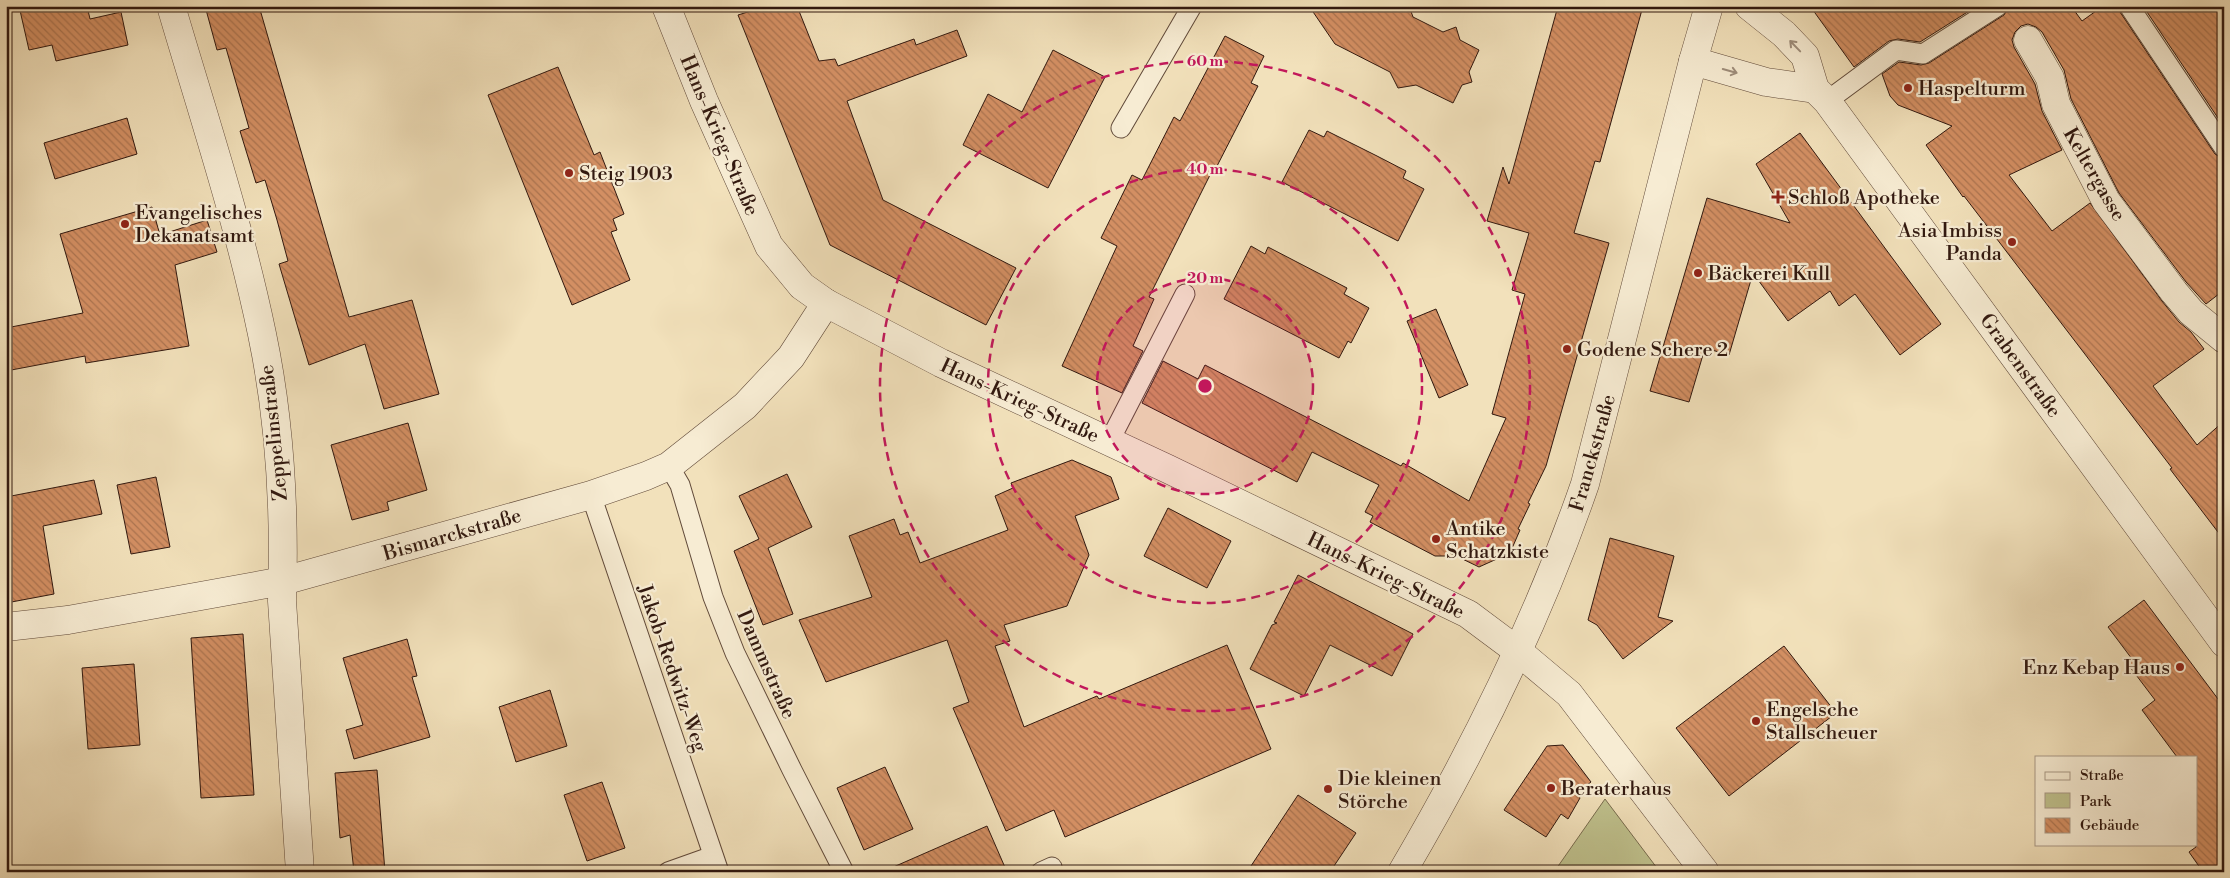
<svg xmlns="http://www.w3.org/2000/svg" width="2230" height="878" viewBox="0 0 2230 878" font-family="'Libre Bodoni',serif">
	<style>
		.green { fill: #bfc18d; stroke: #786c4e }
		.building { fill: url(#building-back-hatch); stroke: #31180f }
		.lines { fill: none; stroke-linecap: round; stroke-linejoin: round }
		.service-casing { stroke: #614a3a; stroke-width: 21 }
		.minor-casing { stroke: #614a3a; stroke-width: 29 }
		.tertiary-casing { stroke: #614a3a; stroke-width: 29 }
		.service { stroke: #f7ecd3; stroke-width: 19 }
		.minor { stroke: #f7ecd3; stroke-width: 28 }
		.tertiary { stroke: #f7ecd3; stroke-width: 28 }
		.oneway { stroke: #9e8d7b }
		.ring { fill: none; stroke: #c2185b; stroke-width: 2.5; stroke-dasharray: 9 6 }
		.poi-dot { fill: #8f2418; stroke: #f7ecd3; stroke-width: 2 }
		.labels { text-anchor: middle; stroke-width: 4.5; stroke-linejoin: round; paint-order: stroke }
		.poi-label { font-size: 20px; fill: #31180f; stroke: #f7ecd3; text-anchor: start }
		.street-label { font-size: 20px; fill: #31180f; stroke: #f7ecd3 }
		.centre { fill: #c2185b; stroke: #f7ecd3; stroke-width: 2.5 }
		.ring-label { font-size: 15px; text-anchor: middle; font-weight: bold; fill: #c2185b; stroke: #f7ecd3; stroke-width: 4.5; stroke-linejoin: round; paint-order: stroke }
	</style>
	<defs>
		<pattern id="building-back-hatch" width="6" height="6" patternUnits="userSpaceOnUse" patternTransform="scale(1.25)"><rect width="6" height="6" fill="#d38f63"/><path d="M-1 5l2 2M0 0l6 6M5-1l2 2" fill="none" stroke="#ac7450"/></pattern>
	</defs>
	<rect width="100%" height="100%" fill="#f2e1bb"/>
	<filter id="stains"><feTurbulence type="fractalNoise" baseFrequency=".004" numOctaves="4"/><feColorMatrix values="0 0 0 0 .2 0 0 0 0 .09 0 0 0 0 .02 0 0 0 .5 -.17"/></filter>
	<radialGradient id="worn" r=".72"><stop offset=".6" stop-color="#630" stop-opacity="0"/><stop offset="1" stop-color="#630" stop-opacity=".3"/></radialGradient>
	<polygon class="green" points="1605,799 1660,872 1554,872"/>
	<g class="building">
		<polygon points="19,6 87,6 90,19 121,12 128,45 56,61 52,45 29,50"/>
		<polygon points="205,6 259,6 349,317 412,300 439,394 384,409 365,344 309,365 279,264 288,261 277,220 265,180 256,183 240,131 249,128 226,48 217,50"/>
		<polygon points="767,6 797,6 819,61 835,59 838,66 914,39 916,45 957,30 967,56 847,101 883,200 1016,268 986,325 830,245 738,15"/>
		<polygon points="1309,6 1409,6 1413,17 1443,32 1456,27 1460,40 1479,50 1469,72 1472,82 1462,85 1453,103 1416,85 1398,88 1390,72 1335,44"/>
		<polygon points="1558,6 1643,6 1600,162 1595,161 1574,233 1609,243 1546,466 1528,503 1530,504 1518,529 1520,530 1510,553 1479,567 1448,552 1445,556 1435,556 1370,522 1373,516 1365,512 1379,485 1312,452 1297,482 1142,403 1163,361 1198,379 1205,365 1401,466 1403,463 1469,501 1506,418 1492,414 1525,294 1512,290 1529,233 1487,221 1503,167 1509,184"/>
		<polygon points="1810,6 1977,6 1920,42 1898,39 1889,41 1854,67"/>
		<polygon points="2009,6 2071,6 2082,21 2103,6 2118,6 2120,12 2215,154 2224,159 2224,290 2206,304 2186,282 2119,193 2071,99 2064,70 2042,32 2036,27 2028,24 2021,26 2015,32 2012,40 2014,47 2035,84 2042,111 2062,150 2009,175 2052,231 2090,203 2162,301 2179,322 2191,332 2204,349 2153,386 2197,445 2224,421 2224,540 2170,469 2172,468 1964,196 1963,197 1926,145 1952,126 1898,105 1890,96 1882,74 1899,62 1921,65 1929,63 2004,15"/>
		<polygon points="2143,6 2224,6 2224,127"/>
		<polygon points="1225,36 1264,56 1251,83 1258,86 1216,168 1214,167 1149,297 1154,299 1133,346 1143,351 1122,393 1062,366 1117,246 1101,238 1132,175 1142,180 1174,117 1180,121"/>
		<polygon points="1053,50 1105,77 1048,188 963,145 988,94 1022,112"/>
		<polygon points="558,67 594,155 600,152 624,214 613,219 617,230 611,232 630,280 572,305 488,95"/>
		<polygon points="127,118 137,154 55,179 44,143"/>
		<polygon points="1309,130 1324,137 1327,131 1377,156 1406,171 1403,178 1424,189 1398,241 1282,182"/>
		<polygon points="1800,133 1941,324 1900,355 1855,294 1839,306 1830,291 1788,321 1753,273 1729,355 1705,348 1689,402 1650,391 1707,198 1790,223 1756,164"/>
		<polygon points="152,207 160,235 207,220 217,252 175,265 189,346 86,363 85,356 6,371 6,328 83,313 60,234"/>
		<polygon points="1251,246 1265,254 1268,247 1347,288 1344,294 1369,308 1351,343 1348,341 1339,358 1224,299"/>
		<polygon points="1436,309 1468,385 1439,398 1407,321"/>
		<polygon points="408,423 427,490 387,502 389,510 352,520 331,445"/>
		<polygon points="1072,460 1111,477 1119,499 1075,516 1089,555 1067,606 1004,625 1010,641 995,646 1024,727 1097,696 1099,699 1227,645 1271,749 1065,837 1054,810 1006,831 953,708 969,702 947,640 826,682 799,620 872,597 849,536 894,519 900,535 908,532 920,563 1008,530 995,496 1013,488 1011,483"/>
		<polygon points="787,474 812,527 768,548 793,614 763,625 734,551 759,539 739,496"/>
		<polygon points="156,477 170,547 131,554 117,485"/>
		<polygon points="94,480 102,514 43,526 54,594 6,603 6,497"/>
		<polygon points="1168,508 1231,541 1207,588 1144,556"/>
		<polygon points="1610,538 1674,556 1658,617 1673,621 1623,659 1597,625 1588,620"/>
		<polygon points="1298,575 1413,634 1392,676 1330,645 1304,696 1250,669 1272,625 1277,623 1274,622"/>
		<polygon points="2144,600 2224,707 2224,872 2203,872 2189,852 2196,847 2196,757 2177,757 2142,710 2155,700 2127,663 2132,659 2108,627"/>
		<polygon points="243,634 254,795 201,798 191,638"/>
		<polygon points="407,639 417,676 412,677 430,737 354,759 346,730 363,725 343,658"/>
		<polygon points="1784,646 1836,713 1729,796 1676,728"/>
		<polygon points="134,664 140,745 88,749 82,668"/>
		<polygon points="550,690 567,746 516,762 499,707"/>
		<polygon points="1563,745 1591,782 1577,793 1580,798 1568,819 1561,814 1546,837 1504,810 1547,746"/>
		<polygon points="885,767 913,829 864,850 837,788"/>
		<polygon points="377,770 385,872 354,872 350,835 340,838 335,773"/>
		<polygon points="602,782 625,848 587,861 564,795"/>
		<polygon points="1298,795 1356,833 1330,872 1247,872"/>
		<polygon points="987,826 1007,872 882,872"/>
	</g>
	<g class="lines">
		<g class="service-casing">
			<g id="service">
				<polyline points="2129,6 2224,148"/>
				<polyline points="1827,101 1896,50 1923,54 1998,6"/>
				<polyline points="1121,128 1192,6"/>
				<polyline points="1109,442 1185,294"/>
				<polyline points="669,466 680,485 713,597 735,653 792,770 844,872"/>
				<polyline points="591,495 719,872"/>
				<polyline points="668,872 713,856"/>
				<polyline points="1041,872 1052,867"/>
			</g>
		</g>
		<g class="minor-casing">
			<g id="minor">
				<path d="M171 6C203 115 239 223 262 334 280 420 285 512 282 601L300 872"/>
				<polyline points="1749,6 1784,34 1805,56 1815,89 1827,101 2224,643"/>
				<polyline points="2028,40 2050,78 2056,104 2106,201 2174,292 2191,312 2224,339"/>
				<polyline points="1693,61 1766,82 1815,89"/>
				<polyline points="6,627 68,620 283,581 591,495 646,476 669,466 745,406 791,357 826,303"/>
				<polyline points="1519,652 1569,694 1705,872"/>
			</g>
		</g>
		<g class="tertiary-casing">
			<g id="tertiary">
				<polyline points="666,6 704,101 769,246 802,286 826,303 941,363 1168,469 1468,614 1519,652"/>
				<path d="M1402 872C1475 748 1538 620 1585 484L1693 61 1709 6"/>
			</g>
		</g>
		<use href="#service" class="service"/>
		<use href="#minor" class="minor"/>
		<use href="#tertiary" class="tertiary"/>
	</g>
	<defs><path id="oneway-shaft" d="M-6 0H5M1.5-3L5.5 0L1.5 3" fill="none" stroke-width="1.6" stroke-linecap="round" stroke-linejoin="round" transform="scale(1.25)"/></defs>
	<g class="oneway">
		<use href="#oneway-shaft" transform="translate(1795 46) rotate(-134)"/>
		<use href="#oneway-shaft" transform="translate(1730 71) rotate(16)"/>
	</g>
	<circle cx="1205" cy="386" r="108" fill="#c2185b" fill-opacity=".12"/>
	<g class="ring">
		<circle cx="1205" cy="386" r="108"/>
		<circle cx="1205" cy="386" r="217"/>
		<circle cx="1205" cy="386" r="325"/>
	</g>
	<g class="poi-dot">
		<circle cx="1908" cy="88" r="5"/>
		<circle cx="569" cy="173" r="5"/>
		<path d="M1775.5 189.5h5v5h5v5h-5v5h-5v-5h-5v-5h5z"/>
		<circle cx="125" cy="224" r="5"/>
		<circle cx="2012" cy="242" r="5"/>
		<circle cx="1698" cy="273" r="5"/>
		<circle cx="1567" cy="349" r="5"/>
		<circle cx="1436" cy="539" r="5"/>
		<circle cx="2180" cy="667" r="5"/>
		<circle cx="1756" cy="721" r="5"/>
		<circle cx="1551" cy="788" r="5"/>
		<circle cx="1328" cy="789" r="5"/>
	</g>
	<g class="labels">
		<g class="poi-label">
			<text x="1918" y="95">Haspelturm</text>
			<text x="579" y="180">Steig 1903</text>
			<text x="1788" y="204">Schloß Apotheke</text>
			<text x="135" y="219">Evangelisches<tspan x="135" dy="23">Dekanatsamt</tspan></text>
			<text x="2002" y="237" text-anchor="end">Asia Imbiss<tspan x="2002" dy="23">Panda</tspan></text>
			<text x="1708" y="280">Bäckerei Kull</text>
			<text x="1577" y="356">Godene Schere 2</text>
			<text x="1446" y="535">Antike<tspan x="1446" dy="23">Schatzkiste</tspan></text>
			<text x="2170" y="674" text-anchor="end">Enz Kebap Haus</text>
			<text x="1766" y="716">Engelsche<tspan x="1766" dy="23">Stallscheuer</tspan></text>
			<text x="1338" y="785">Die kleinen<tspan x="1338" dy="23">Störche</tspan></text>
			<text x="1561" y="795">Beraterhaus</text>
		</g>
		<g class="street-label">
			<text transform="translate(720 135) rotate(67)" y="7">Hans-Krieg-Straße</text>
			<text transform="translate(2095 174) rotate(60)" y="7">Keltergasse</text>
			<text transform="translate(2021 365) rotate(54)" y="7">Grabenstraße</text>
			<text transform="translate(1020 400) rotate(25)" y="7">Hans-Krieg-Straße</text>
			<text transform="translate(273 433) rotate(-96)" y="7">Zeppelinstraße</text>
			<text transform="translate(1592 453) rotate(-74)" y="7">Franckstraße</text>
			<text transform="translate(452 534) rotate(-16)" y="7">Bismarckstraße</text>
			<text transform="translate(1386 575) rotate(26)" y="7">Hans-Krieg-Straße</text>
			<text transform="translate(767 664) rotate(66)" y="7">Dammstraße</text>
			<text transform="translate(673 668) rotate(71)" y="7">Jakob-Redwitz-Weg</text>
		</g>
	</g>
	<circle cx="1205" cy="386" r="8" class="centre"/>
	<g class="ring-label">
		<text x="1205" y="66">60 m</text>
		<text x="1205" y="174">40 m</text>
		<text x="1205" y="283">20 m</text>
	</g>
	<rect width="2230" height="878" fill="none" stroke="#f2e1bb" stroke-width="25"/>
	<rect x="8" y="8" width="2215" height="863" fill="none" stroke="#31180f" stroke-width="2.5"/>
	<rect x="12" y="12" width="2205" height="853" fill="none" stroke="#31180f"/>
	<rect x="2035" y="756" width="162" height="90" fill="#f7ecd3" stroke="#a89785"/>
	<rect x="2045" y="772" width="25" height="8" fill="#f7ecd3" stroke="#a89785"/>
	<text x="2080" y="780" font-size="15" fill="#31180f">Straße</text>
	<rect x="2045" y="793" width="25" height="15" fill="#bfc18d" stroke="#a89785"/>
	<text x="2080" y="806" font-size="15" fill="#31180f">Park</text>
	<rect x="2045" y="818" width="25" height="15" fill="url(#building-back-hatch)" stroke="#a89785"/>
	<text x="2080" y="830" font-size="15" fill="#31180f">Gebäude</text>
	<rect width="100%" height="100%" filter="url(#stains)"/>
	<rect width="100%" height="100%" fill="url(#worn)"/>
</svg>
